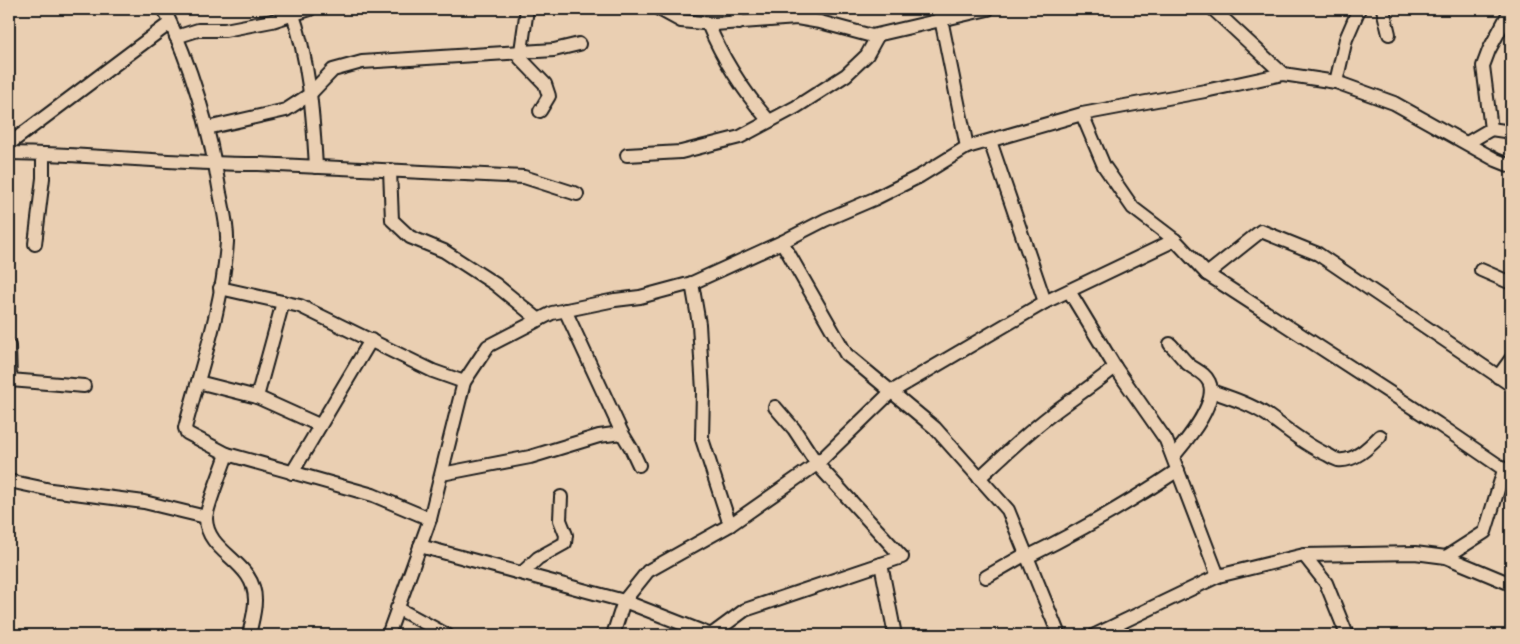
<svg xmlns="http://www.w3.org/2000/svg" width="1520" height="644" viewBox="0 0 1520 644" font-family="'Comic Neue',sans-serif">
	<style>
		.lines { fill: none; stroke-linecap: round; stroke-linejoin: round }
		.minor-casing { stroke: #1c1c1c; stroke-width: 16 }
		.minor { stroke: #eacfb2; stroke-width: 12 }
	</style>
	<rect width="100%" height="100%" fill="#eacfb2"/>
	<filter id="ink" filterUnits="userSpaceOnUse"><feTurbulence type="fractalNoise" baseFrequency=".02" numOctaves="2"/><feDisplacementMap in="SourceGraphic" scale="10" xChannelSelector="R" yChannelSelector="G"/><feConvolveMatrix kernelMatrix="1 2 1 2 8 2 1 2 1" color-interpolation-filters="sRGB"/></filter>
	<g filter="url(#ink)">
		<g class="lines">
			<g class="minor-casing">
				<g id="minor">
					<path d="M164 9C192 67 210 129 220 193 223 209 228 227 227 242 223 306 201 367 185 428L187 433 227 454 373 495 430 519"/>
					<path d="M291 9C309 59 313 114 316 167"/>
					<polyline points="527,9 520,58 545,84 549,96 540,111"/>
					<polyline points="659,9 681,21 714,24 797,18 820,22 872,36 988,9"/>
					<polyline points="735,9 739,23"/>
					<polyline points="939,9 967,147"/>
					<polyline points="1213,9 1283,74"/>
					<polyline points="1383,9 1389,34"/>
					<path d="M708 24C723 60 744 92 769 121"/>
					<polyline points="176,37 198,30 225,30 272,21 310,9"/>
					<polyline points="1336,82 1346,39 1359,9"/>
					<polyline points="1082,114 1104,166 1133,208 1175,240 1207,274 1438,424 1511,474"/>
					<polyline points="207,128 286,110 309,95 333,70 362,62 554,50 579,44"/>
					<polyline points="1491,129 1511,132"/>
					<polyline points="990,141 1045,302"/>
					<polyline points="1467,143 1491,129 1483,66 1489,50 1511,9"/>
					<polyline points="9,144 170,23"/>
					<path d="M9 153C92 154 175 164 258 164L524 177 577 194"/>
					<polyline points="627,155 681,152 740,137 796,107 846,75 867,55 878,35"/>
					<polyline points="390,170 392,220 410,237 444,251 495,284 539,320"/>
					<polyline points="782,242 846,354 935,428 1008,510 1059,635"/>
					<polyline points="35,244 43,178 43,154"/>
					<polyline points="1481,270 1511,283"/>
					<polyline points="1207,274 1261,231 1318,254 1511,385"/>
					<polyline points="692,283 699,324 701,358 703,391 702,439 730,525"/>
					<polyline points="220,288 300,306 433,371 464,382"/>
					<polyline points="1069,291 1115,367 1166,440 1218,576"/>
					<polyline points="565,310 622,433 631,448 639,465"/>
					<path d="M1170 344C1176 350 1182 358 1188 364 1195 370 1205 373 1209 382 1219 403 1185 442 1173 457"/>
					<polyline points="9,346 10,380 9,384"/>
					<polyline points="1498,377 1511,359"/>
					<polyline points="10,380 84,386"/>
					<polyline points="198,382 257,397 319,425"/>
					<path d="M1211 391C1231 398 1250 404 1267 415 1287 429 1305 445 1328 455 1331 457 1335 459 1338 460 1355 462 1370 446 1380 436"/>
					<polyline points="257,397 283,302"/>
					<path d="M227 454C223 467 206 508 206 519 207 554 256 561 255 601 255 612 251 625 249 635"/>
					<polyline points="292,473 371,340"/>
					<polyline points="442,474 530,457 599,436 622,433"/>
					<path d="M979 478C1003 456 1027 433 1052 414 1073 398 1095 384 1115 367"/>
					<polyline points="9,481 51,490 144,502 206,517"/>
					<polyline points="420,546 624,601 711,635"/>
					<polyline points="1304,555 1326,583 1347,635"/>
					<path d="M1027 557C1080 531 1129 503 1178 470"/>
					<polyline points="1446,557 1485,532 1504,470"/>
					<polyline points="881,564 895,635"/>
					<polyline points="522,573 538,558 565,543 566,535 560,520 561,497"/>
					<polyline points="986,577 1026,554"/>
					<polyline points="397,608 447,635"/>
					<polyline points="388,635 430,519 464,382 488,346 552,313 615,300 640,297 692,283 782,242 825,220 874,199 920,176 967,147 1082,114 1205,91 1283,74 1336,82 1394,103 1496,160 1511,166"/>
					<polyline points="613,635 624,601 648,571 730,525 817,464 891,392 1045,302 1175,240"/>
					<polyline points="711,635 745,610 902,557 817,464 794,429 775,407"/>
					<polyline points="1095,635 1218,576 1304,555 1415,553 1446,557 1511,584"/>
				</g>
			</g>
			<use href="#minor" class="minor"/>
		</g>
	</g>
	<rect width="1520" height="644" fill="none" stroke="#eacfb2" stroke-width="30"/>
	<rect x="15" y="15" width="1490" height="614" fill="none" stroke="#1c1c1c" stroke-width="2" filter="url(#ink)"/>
</svg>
